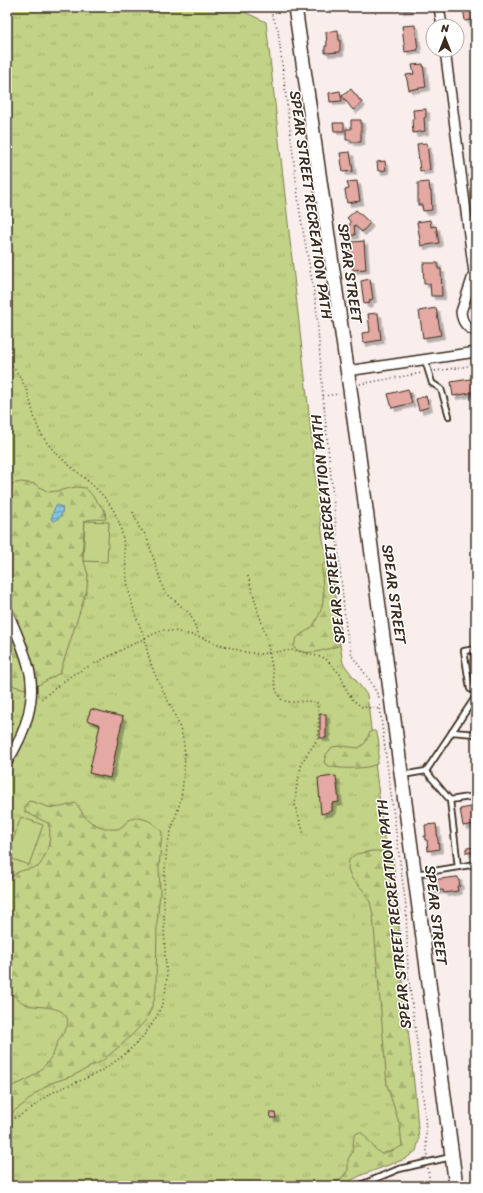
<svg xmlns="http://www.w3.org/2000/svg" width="483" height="1193" viewBox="0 0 483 1193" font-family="Sriracha,sans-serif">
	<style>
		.grass { fill: url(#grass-tufts); stroke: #7e7e52 }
		.forest { fill: url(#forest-firs); stroke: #7e7e52 }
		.green { fill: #c2d286; stroke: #7e7e52 }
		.water { fill: url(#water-rules); stroke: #678695 }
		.building { fill: #e3a9a2; stroke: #3b2a1e; filter: url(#shadow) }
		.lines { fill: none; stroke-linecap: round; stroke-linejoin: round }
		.lane-casing { stroke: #3b2a1e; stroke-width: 8 }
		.street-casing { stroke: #3b2a1e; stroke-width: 12 }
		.secondary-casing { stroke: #3b2a1e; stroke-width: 16 }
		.path { stroke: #3b2a1e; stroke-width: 1.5; stroke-dasharray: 1 3; stroke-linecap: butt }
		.lane { stroke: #fff; stroke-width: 4.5 }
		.street { stroke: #fff; stroke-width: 9 }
		.secondary { stroke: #fff; stroke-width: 13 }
		.labels { text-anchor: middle; stroke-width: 3; stroke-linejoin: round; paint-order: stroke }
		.street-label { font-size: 15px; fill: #3b2a1e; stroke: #fff }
	</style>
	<defs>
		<pattern id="grass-tufts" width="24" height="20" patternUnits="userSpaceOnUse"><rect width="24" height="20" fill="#c2d286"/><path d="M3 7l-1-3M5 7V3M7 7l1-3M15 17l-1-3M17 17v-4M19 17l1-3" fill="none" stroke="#a8b473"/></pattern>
		<pattern id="forest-firs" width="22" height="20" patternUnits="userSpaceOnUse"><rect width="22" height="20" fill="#c2d286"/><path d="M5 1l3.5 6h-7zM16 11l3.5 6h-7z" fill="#a8b473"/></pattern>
		<pattern id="water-rules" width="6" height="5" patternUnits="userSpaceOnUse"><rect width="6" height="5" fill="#85c3e5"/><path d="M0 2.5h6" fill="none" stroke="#6e9fb9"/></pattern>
		<filter id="shadow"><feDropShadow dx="3.5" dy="3.5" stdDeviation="0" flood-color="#0004"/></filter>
	</defs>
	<rect width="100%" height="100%" fill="#f9eeec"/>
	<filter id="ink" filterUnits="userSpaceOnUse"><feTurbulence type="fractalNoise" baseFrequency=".025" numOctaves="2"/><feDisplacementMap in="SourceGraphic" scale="8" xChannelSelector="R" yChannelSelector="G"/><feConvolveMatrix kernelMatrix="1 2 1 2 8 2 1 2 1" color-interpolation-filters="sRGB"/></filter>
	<g filter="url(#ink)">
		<polygon class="grass" points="7,7 234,7 266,22 322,532 343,663 367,695 393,913 410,1150 338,1186 7,1186"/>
		<g class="forest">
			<path d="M21 482 35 484 48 492 57 491 76 487 86 488 105 511 106 519C98 520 92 518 85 521L82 554 88 575 87 589 60 673 29 690 14 686 7 676V485Z"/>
			<path d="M325 563 331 564 333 570 341 641 338 646C324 650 307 657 294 648 295 634 302 635 311 628 314 625 317 619 319 615 327 598 321 583 322 566Z"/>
			<path d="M372 731H375C381 739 379 756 377 764 368 769 343 769 333 767 330 767 327 765 324 763L326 755 332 747 341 746 359 748 365 743 370 732Z"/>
			<path d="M29 801C36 802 41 805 48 807 57 809 66 806 75 803 80 807 80 810 84 815 87 820 93 824 99 826 104 828 114 831 120 828 124 826 126 822 129 820 141 814 155 823 162 832L159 868 160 892 157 923 156 988 154 1001 147 1019 128 1039 102 1061 72 1076 51 1083 35 1094 24 1104 7 1116V1087C27 1083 45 1070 54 1052 56 1047 57 1042 60 1038 64 1032 71 1024 66 1016 59 1005 39 1008 29 1005 20 1003 13 995 7 989V882C14 870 26 870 38 867 47 856 53 837 48 823L25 812V805Z"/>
			<path d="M372 851C381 851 388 851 393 859L399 910V940L402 975 415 1092 419 1140 416 1151 405 1159 362 1175 348 1182 343 1186H328L340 1180 348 1170V1159L352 1153 354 1136 357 1133 361 1132C368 1139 373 1148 381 1154L394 1150 402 1146 400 1126 387 1085 373 915 370 902 363 890 352 879 348 869 349 860 356 854Z"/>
		</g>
		<g class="green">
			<polygon points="85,521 109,522 107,562 83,561"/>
			<polygon points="21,817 43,825 29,865 7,857"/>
		</g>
		<path class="water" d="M57 505 62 507C64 512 60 519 54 521L51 519 55 507Z"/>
		<g class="building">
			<polygon points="400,7 411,7 411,9 400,10"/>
			<polygon points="463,7 476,7 476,19 465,21"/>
			<polygon points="415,25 418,50 405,52 402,26"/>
			<polygon points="338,30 339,40 340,40 340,52 325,53 325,46 327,46 326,32"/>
			<polygon points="423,64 426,87 409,90 406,75 414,74 412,65"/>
			<polygon points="351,89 362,103 353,110 342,96"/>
			<polygon points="340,91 342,101 330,102 329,93"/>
			<polygon points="426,109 426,117 424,118 425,131 413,133 412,119 414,119 413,110"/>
			<polygon points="351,120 361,120 361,142 351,142 351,140 346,140 346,129 351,129"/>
			<polygon points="333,123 344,123 344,131 334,131"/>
			<polygon points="427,143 430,170 420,171 417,144"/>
			<polygon points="350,152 353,171 343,172 340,153"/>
			<polygon points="385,161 386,170 378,171 377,162"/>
			<polygon points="357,181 360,201 347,203 345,190 349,189 347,182"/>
			<polygon points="429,182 430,191 431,191 432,210 423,211 422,205 418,205 418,183"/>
			<polygon points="356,210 370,223 362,232 354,225 355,235 346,236 345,226 350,225 350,221 347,218"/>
			<polygon points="430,220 431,227 436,226 439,243 421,246 417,222"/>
			<polygon points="364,241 366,269 353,270 352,260 350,260 349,249 351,249 351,242"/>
			<polygon points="423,263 438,263 438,269 441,269 442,296 431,296 430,284 424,284"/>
			<polygon points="370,279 373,299 369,300 370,303 364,304 361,281"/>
			<polygon points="436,308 441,335 423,338 419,311"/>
			<polygon points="378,313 381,340 363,343 362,333 370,332 368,314"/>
			<polygon points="476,378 476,392 453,396 451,382"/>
			<polygon points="408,389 412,403 392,408 388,394"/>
			<polygon points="426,396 429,407 419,410 416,399"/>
			<polygon points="476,653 476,684 475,684 470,654"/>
			<polygon points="91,709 123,717 110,778 89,773 100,725 87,720"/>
			<rect x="320" y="714" width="6" height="24"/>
			<polygon points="336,776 339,802 332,803 332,811 321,814 318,778"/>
			<polygon points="476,806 476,824 463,826 460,809"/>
			<polygon points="436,824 439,849 428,851 427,840 425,840 424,836 426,836 425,825"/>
			<polygon points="476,847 476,852 466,853 466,848"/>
			<polygon points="456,877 458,877 460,886 457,886 458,891 444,893 443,890 431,891 430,887 433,887 432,880"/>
			<polygon points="270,1113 275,1113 276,1118 271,1118"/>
		</g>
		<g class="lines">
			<g class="lane-casing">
				<g id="lane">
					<polyline points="425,360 432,383 441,389 449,416"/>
					<polyline points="476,649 464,651 470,689 476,691"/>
					<polyline points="452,732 476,734"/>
					<polyline points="426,771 450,800 458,867"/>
					<polyline points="402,775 426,771 476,696"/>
					<polyline points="450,800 476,796"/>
					<polyline points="416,874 476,864"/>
					<polyline points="358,1186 399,1169 451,1157"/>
				</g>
			</g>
			<g class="street-casing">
				<g id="street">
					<polyline points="439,7 442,26"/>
					<path d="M445 50 474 273 461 312C462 322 466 328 476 331"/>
					<polyline points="347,371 476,352"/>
					<path d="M7 610C14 628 23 646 28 665 38 698 25 734 7 762"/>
				</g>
			</g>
			<g class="secondary-casing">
				<polyline id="secondary" points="295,7 350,389 456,1186"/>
			</g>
			<g class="path">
				<polyline points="269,7 278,30 300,213 316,304 323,396 346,628 352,656 369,679 380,699"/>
				<path d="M7 360C16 370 23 381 28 394 33 408 34 424 43 437 63 468 104 484 118 520 125 538 125 560 127 580 130 600 136 619 145 638L72 675 41 699"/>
				<polyline points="435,371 476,365"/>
				<polyline points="360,384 422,373"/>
				<polyline points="323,396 339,394"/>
				<polyline points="133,512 139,527 146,535 164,591 190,614 199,636"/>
				<path d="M248 576 258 611 267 639 276 690 281 699C293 706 305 698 317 703L319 714 318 738 302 762 296 791 295 806 304 834"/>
				<polyline points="380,705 382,726 406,907 408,973 417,1043 425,1114 427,1156"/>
				<path d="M7 1122C15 1118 23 1114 30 1109 37 1104 43 1098 50 1094 68 1084 90 1079 107 1067 135 1049 162 1021 166 987 168 976 165 963 165 951 164 920 163 888 166 857 167 838 175 821 180 802 183 786 186 761 184 745 178 706 149 679 145 638L163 630 174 631 201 637 215 643 245 652 259 654 293 650 325 658 340 674 347 691 353 700 362 707 381 709"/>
				<polyline points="428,1168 430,1186"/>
			</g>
			<use href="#lane" class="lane"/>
			<use href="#street" class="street"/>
			<use href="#secondary" class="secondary"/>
		</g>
	</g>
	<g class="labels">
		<g class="street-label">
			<text transform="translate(311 205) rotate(82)" y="5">SPEAR STREET RECREATION PATH</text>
			<text transform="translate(350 273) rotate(82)" y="5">SPEAR STREET</text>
			<text transform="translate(328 529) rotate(-96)" y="5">SPEAR STREET RECREATION PATH</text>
			<text transform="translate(394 594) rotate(82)" y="5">SPEAR STREET</text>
			<text transform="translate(394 914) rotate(-96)" y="5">SPEAR STREET RECREATION PATH</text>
			<text transform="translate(436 915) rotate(83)" y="5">SPEAR STREET</text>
		</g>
	</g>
	<rect width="483" height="1193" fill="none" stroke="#fff" stroke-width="24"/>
	<rect x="12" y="12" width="459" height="1169" fill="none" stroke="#3b2a1e" stroke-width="1.5" filter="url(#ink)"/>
	<g transform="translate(445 38)"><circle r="19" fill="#ffffff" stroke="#b1aaa5"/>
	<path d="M0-3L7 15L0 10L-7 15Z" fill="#3b2a1e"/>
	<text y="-6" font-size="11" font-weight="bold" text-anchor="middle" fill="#3b2a1e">N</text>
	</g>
</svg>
